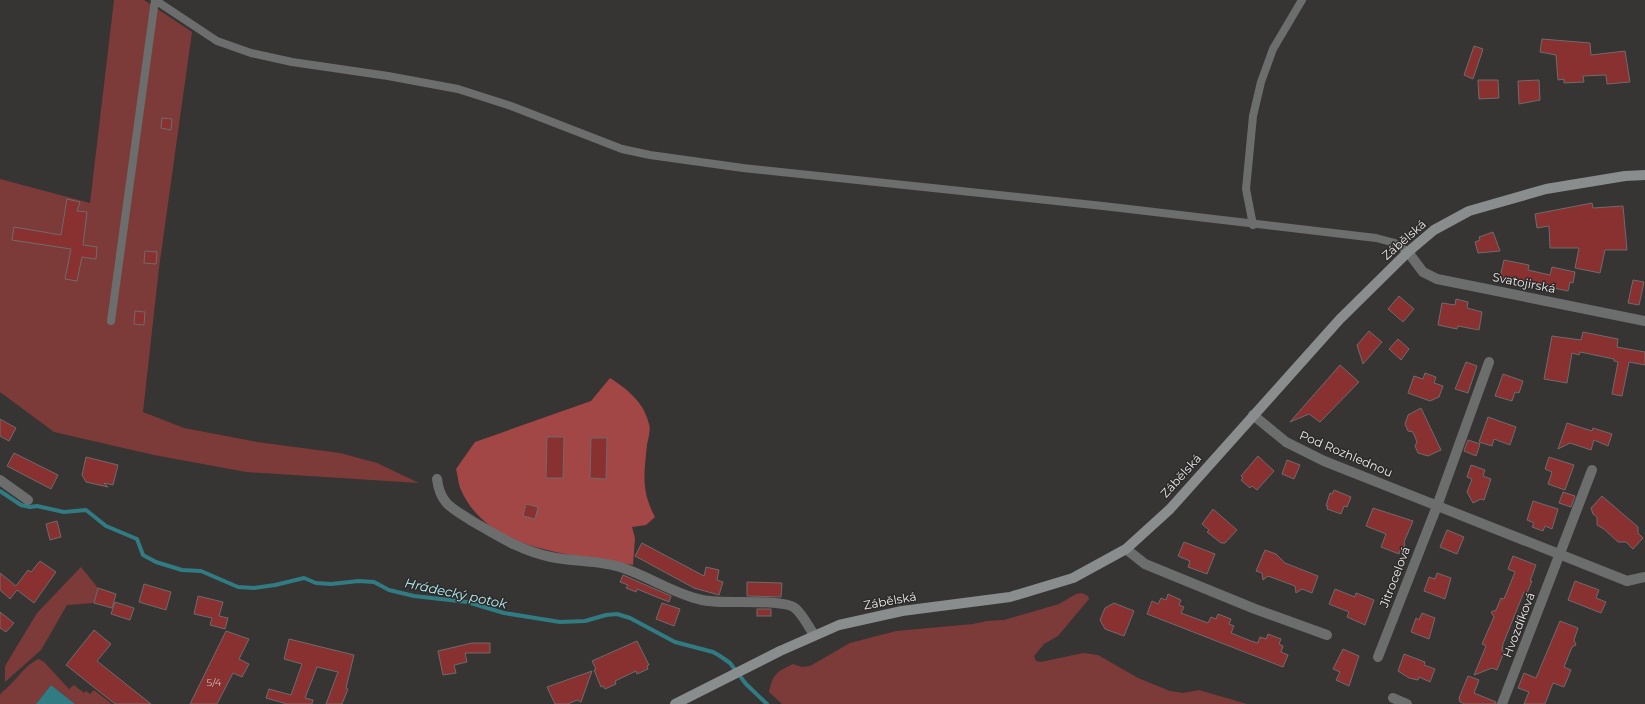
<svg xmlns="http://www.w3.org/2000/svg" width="1645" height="704" viewBox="0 0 1645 704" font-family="Montserrat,sans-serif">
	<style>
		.green { fill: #7c3b39 }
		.forest { fill: #a24746 }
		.water { fill: #317b82 }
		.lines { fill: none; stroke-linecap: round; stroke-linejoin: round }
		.stream { stroke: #317b82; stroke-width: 4 }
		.building { fill: #893031; stroke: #6f6b6b }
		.lane { stroke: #6c6e6e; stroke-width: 8 }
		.street { stroke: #6c6e6e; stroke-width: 10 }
		.secondary { stroke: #8a8d8d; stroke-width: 10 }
		.labels { text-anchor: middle; stroke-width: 3; stroke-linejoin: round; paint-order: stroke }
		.number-label { font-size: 10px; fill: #d2baba }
		.street-label { font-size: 12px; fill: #eae8e8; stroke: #2d2a2a }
		.water-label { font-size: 13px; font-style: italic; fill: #b5f0f6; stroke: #2d2a2a }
	</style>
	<rect width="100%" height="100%" fill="#373434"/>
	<g class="green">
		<polygon points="114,0 144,0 192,32 159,268 143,412 184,428 257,442 340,453 377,463 419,483 246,472 154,455 54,432 0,392 0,179 90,203"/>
		<polygon points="81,567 98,588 94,603 67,605 41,650 5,682 5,666 37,613"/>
		<path d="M1082 593 1088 596 1089 599 1058 636 1044 644 1034 656 1036 661 1041 662 1083 653 1098 655 1138 678 1170 691 1183 693 1199 690 1247 704H782L769 692C773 673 777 672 793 664L802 667 810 666 850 643 896 631 973 624 987 621 1004 620 1059 604 1076 594Z"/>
		<path d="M39 659 44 662 69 689 74 685 84 693 86 691 90 694 94 690 112 704H75L51 685 36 704H0V695L2 692C15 683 25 664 39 659Z"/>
	</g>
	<path class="forest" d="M610 378C627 389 644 402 649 424 651 430 648 439 647 445 644 474 641 491 655 517L646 525 632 527 635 538 633 565C575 554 489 553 461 490 458 484 458 475 456 469L475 442 591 401Z"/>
	<polygon class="water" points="51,685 75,704 36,704"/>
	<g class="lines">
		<polyline class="stream" points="0,491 21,505 30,507 37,506 64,512 86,510 106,526 137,539 143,555 156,562 182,570 201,571 238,587 254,588 275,585 304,578 316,583 331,584 359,581 374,582 389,590 414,596 467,602 504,613 560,622 585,621 606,615 617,614 630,618 675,642 713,652 720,656 730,663 746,684 767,704"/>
	</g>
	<g class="building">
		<polygon points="1542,39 1590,43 1591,55 1625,51 1630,82 1607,84 1606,75 1583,76 1584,82 1564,83 1564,79 1558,80 1556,55 1540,52"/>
		<polygon points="1474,46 1483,49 1473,79 1464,75"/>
		<polygon points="1478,80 1498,80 1499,98 1479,99"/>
		<polygon points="1539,80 1540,100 1519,104 1518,81"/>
		<polygon points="162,118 172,119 171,130 161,128"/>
		<polygon points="67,199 80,202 77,211 87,212 83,245 97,247 96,259 82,257 77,281 65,279 71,249 12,240 14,227 61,235"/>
		<polygon points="1592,203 1593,208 1623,206 1627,250 1605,250 1600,273 1575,268 1579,248 1550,248 1549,226 1537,228 1535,214"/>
		<polygon points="1493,232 1500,251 1478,253 1475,242 1480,240 1479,237"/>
		<polygon points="145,251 157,252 156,264 144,263"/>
		<polygon points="1504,260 1529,265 1528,270 1550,275 1552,267 1575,272 1573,283 1570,282 1568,291 1500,277"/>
		<polygon points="1633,280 1644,282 1639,305 1628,303"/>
		<polygon points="1399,296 1414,309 1403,322 1388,309"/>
		<polygon points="1456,299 1468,302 1467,308 1482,312 1479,330 1458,326 1457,329 1438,325 1442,303 1455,305"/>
		<polygon points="135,311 145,312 144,325 134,324"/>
		<polygon points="1369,331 1382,342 1363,364 1357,345"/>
		<polygon points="1583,332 1618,339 1617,347 1645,352 1645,365 1629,362 1622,396 1612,394 1618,362 1614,361 1614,359 1580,352 1579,355 1572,353 1567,383 1544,379 1552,336 1581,340"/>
		<polygon points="1398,339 1409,349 1401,360 1389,349"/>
		<polygon points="1466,362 1477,366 1468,393 1455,389"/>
		<polygon points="1340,365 1359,382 1320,422 1309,414 1290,422"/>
		<polygon points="1425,373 1436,377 1434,383 1443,386 1439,397 1430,401 1408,393 1414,376 1423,379"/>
		<polygon points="1503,374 1523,381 1519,393 1515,392 1512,401 1495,396"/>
		<polygon points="1421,408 1441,450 1428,456 1418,453 1415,446 1417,442 1413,432 1408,431 1405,424 1408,415"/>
		<polygon points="1488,417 1516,427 1510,445 1494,439 1492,446 1479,442"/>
		<polygon points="0,419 16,428 9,441 0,436"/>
		<polygon points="1567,423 1592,431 1593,428 1612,434 1608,446 1594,440 1591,450 1570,443 1558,449"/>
		<polygon points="547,437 564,437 563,478 546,478"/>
		<polygon points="591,438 607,438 606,479 590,478"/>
		<polygon points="1468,440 1480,444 1476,456 1464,451"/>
		<polygon points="14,453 58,475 51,489 7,466"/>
		<polygon points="1258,456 1274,471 1257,490 1252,486 1250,488 1241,480 1243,478 1241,476"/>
		<polygon points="86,457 118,465 113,485 104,483 108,487 86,482 82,475"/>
		<polygon points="1549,457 1574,465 1565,490 1548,484 1552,472 1545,469"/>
		<polygon points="1287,460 1300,465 1294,479 1282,474"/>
		<polygon points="1471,465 1485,470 1483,476 1491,479 1484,500 1481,499 1473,503 1467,492 1472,479 1467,477"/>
		<polygon points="1334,490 1351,497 1347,507 1344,506 1341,514 1327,509 1328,506 1326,506 1330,493 1332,494"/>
		<polygon points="1563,492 1575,496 1571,507 1559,503"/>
		<polygon points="1602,496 1638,527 1638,533 1643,538 1633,549 1626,542 1618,542 1604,529 1597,525 1597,517 1593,514 1591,508"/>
		<polygon points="1533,501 1558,509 1552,529 1545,526 1543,531 1532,527 1534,523 1527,520"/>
		<polygon points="526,504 538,507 535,519 523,516"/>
		<polygon points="1373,508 1413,521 1404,542 1405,546 1401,548 1399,554 1381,547 1386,534 1366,526"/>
		<polygon points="1213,509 1237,530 1225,543 1221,543 1207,532 1209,530 1202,524"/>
		<polygon points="57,521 61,537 50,540 46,524"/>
		<polygon points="1447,530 1464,537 1457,554 1440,547"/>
		<polygon points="1184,542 1215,554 1207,574 1188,567 1190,561 1178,556"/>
		<polygon points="642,543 704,576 706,567 719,570 717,580 723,582 719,595 694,588 635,556"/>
		<polygon points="1265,550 1276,554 1285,563 1318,576 1312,593 1302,589 1296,593 1295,586 1268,576 1263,580 1262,573 1256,571"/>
		<polygon points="1513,556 1536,565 1530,581 1532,581 1527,593 1524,592 1503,644 1502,651 1504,652 1497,670 1492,668 1474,675 1486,646 1482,644 1494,617 1491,612 1496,610 1501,598 1504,599 1515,572 1508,569"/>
		<polygon points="40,561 56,572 34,603 17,590 10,599 0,590 0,573 16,586 28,570 31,572"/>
		<polygon points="1437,573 1451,578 1445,599 1424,591 1429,577 1435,579"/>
		<polygon points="623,575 671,596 669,602 637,589 636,592 626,588 628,585 620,582"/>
		<polygon points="1575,581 1599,590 1596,598 1606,602 1601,613 1568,600"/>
		<polygon points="747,582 782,583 781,597 747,596"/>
		<polygon points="144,584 171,592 166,610 139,602"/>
		<polygon points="98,588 116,594 112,608 94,603"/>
		<polygon points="1335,589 1355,597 1356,593 1374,600 1365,625 1347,617 1349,612 1329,604"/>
		<polygon points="1168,594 1181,600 1179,605 1184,607 1181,613 1208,623 1211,617 1216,619 1218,614 1231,619 1229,624 1234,626 1231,633 1251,641 1258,643 1260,637 1266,639 1268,634 1281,639 1279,644 1283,646 1281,652 1288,655 1283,667 1147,614 1152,601 1158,604 1161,598 1166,600"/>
		<polygon points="198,596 223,602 219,616 228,618 225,629 210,625 212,618 194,614"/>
		<polygon points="115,602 134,608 130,620 111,614"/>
		<polygon points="662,603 680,609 674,626 656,619"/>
		<polygon points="1114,603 1134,611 1124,636 1105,629 1100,620 1105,608"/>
		<rect x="757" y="609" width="14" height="7"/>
		<polygon points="0,612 14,623 6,632 0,628"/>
		<polygon points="1422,613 1435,618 1429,639 1411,632 1416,618 1419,620"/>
		<polygon points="1560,621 1578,628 1574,640 1576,645 1572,647 1564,667 1571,670 1564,687 1553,683 1545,704 1524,704 1529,692 1518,688 1524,673 1536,678"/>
		<polygon points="94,630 111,644 97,661 151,704 115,704 66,665"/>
		<polygon points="226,631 249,639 239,659 249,664 242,677 233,673 217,704 190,704"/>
		<polygon points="289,639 354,655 346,688 348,689 342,704 326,704 338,672 317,667 305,698 313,700 312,704 287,704 266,698 269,689 291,695 302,664 284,659"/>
		<polygon points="637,641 649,665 647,666 648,669 637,674 636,671 615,681 616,684 605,689 603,686 601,687 594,670 596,669 592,661"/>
		<polygon points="472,643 490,643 490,653 465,653 467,662 454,665 456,673 443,675 438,651"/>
		<polygon points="1343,649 1359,656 1349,686 1336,680 1340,672 1333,669"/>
		<polygon points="1404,654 1425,662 1424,665 1435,669 1430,682 1419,677 1418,680 1409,678 1398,671"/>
		<polygon points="592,671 581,702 577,700 568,704 555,704 547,687"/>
		<polygon points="1468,676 1479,680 1474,693 1496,702 1496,704 1465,704 1460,702 1459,698"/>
	</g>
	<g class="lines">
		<g class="lane">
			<polyline points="1253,225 1246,189 1253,116 1261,82 1273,49 1302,0"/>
			<polyline points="111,321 155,0 217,41 251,53 292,62 388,76 458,89 511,106 622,149 650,155 743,168 1103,206 1376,238 1395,243 1408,252"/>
		</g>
		<g class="street">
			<polyline points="1408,252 1423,272 1437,279 1645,321"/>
			<polyline points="1253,415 1286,442 1324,461 1627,581 1645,577"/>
			<path d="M437 479C440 504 452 508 472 521 498 536 521 551 551 557 575 562 600 560 623 568 650 577 674 594 702 600 724 605 781 598 795 608 803 615 809 627 814 635"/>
			<polyline points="0,480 28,500"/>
			<polyline points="1126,549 1145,564 1255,609 1327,635"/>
			<polyline points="1378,657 1437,506 1489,362"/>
			<polyline points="1393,698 1407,704"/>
			<polyline points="1502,704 1592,470"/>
		</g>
		<polyline class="secondary" points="675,704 780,651 839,625 902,611 1010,597 1073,578 1126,549 1170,509 1340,319 1408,252 1434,230 1469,211 1546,189 1625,176 1645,175"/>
	</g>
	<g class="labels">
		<g class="number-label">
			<text x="214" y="686">5/4</text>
		</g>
		<g class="street-label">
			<text transform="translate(1404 240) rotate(-41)" y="4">Zábělská</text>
			<text transform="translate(1524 283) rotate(11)" y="4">Svatojirská</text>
			<text transform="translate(1346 454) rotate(23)" y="4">Pod Rozhlednou</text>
			<text transform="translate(1181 476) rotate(-48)" y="4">Zábělská</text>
			<text transform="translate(1395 577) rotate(-69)" y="4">Jitrocelová</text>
			<text transform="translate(890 601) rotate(-10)" y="4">Zábělská</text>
			<text transform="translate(1519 625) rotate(-69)" y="4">Hvozdíková</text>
		</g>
		<g class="water-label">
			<text transform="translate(456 593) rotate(12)" y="5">Hrádecký potok</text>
		</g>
	</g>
</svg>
